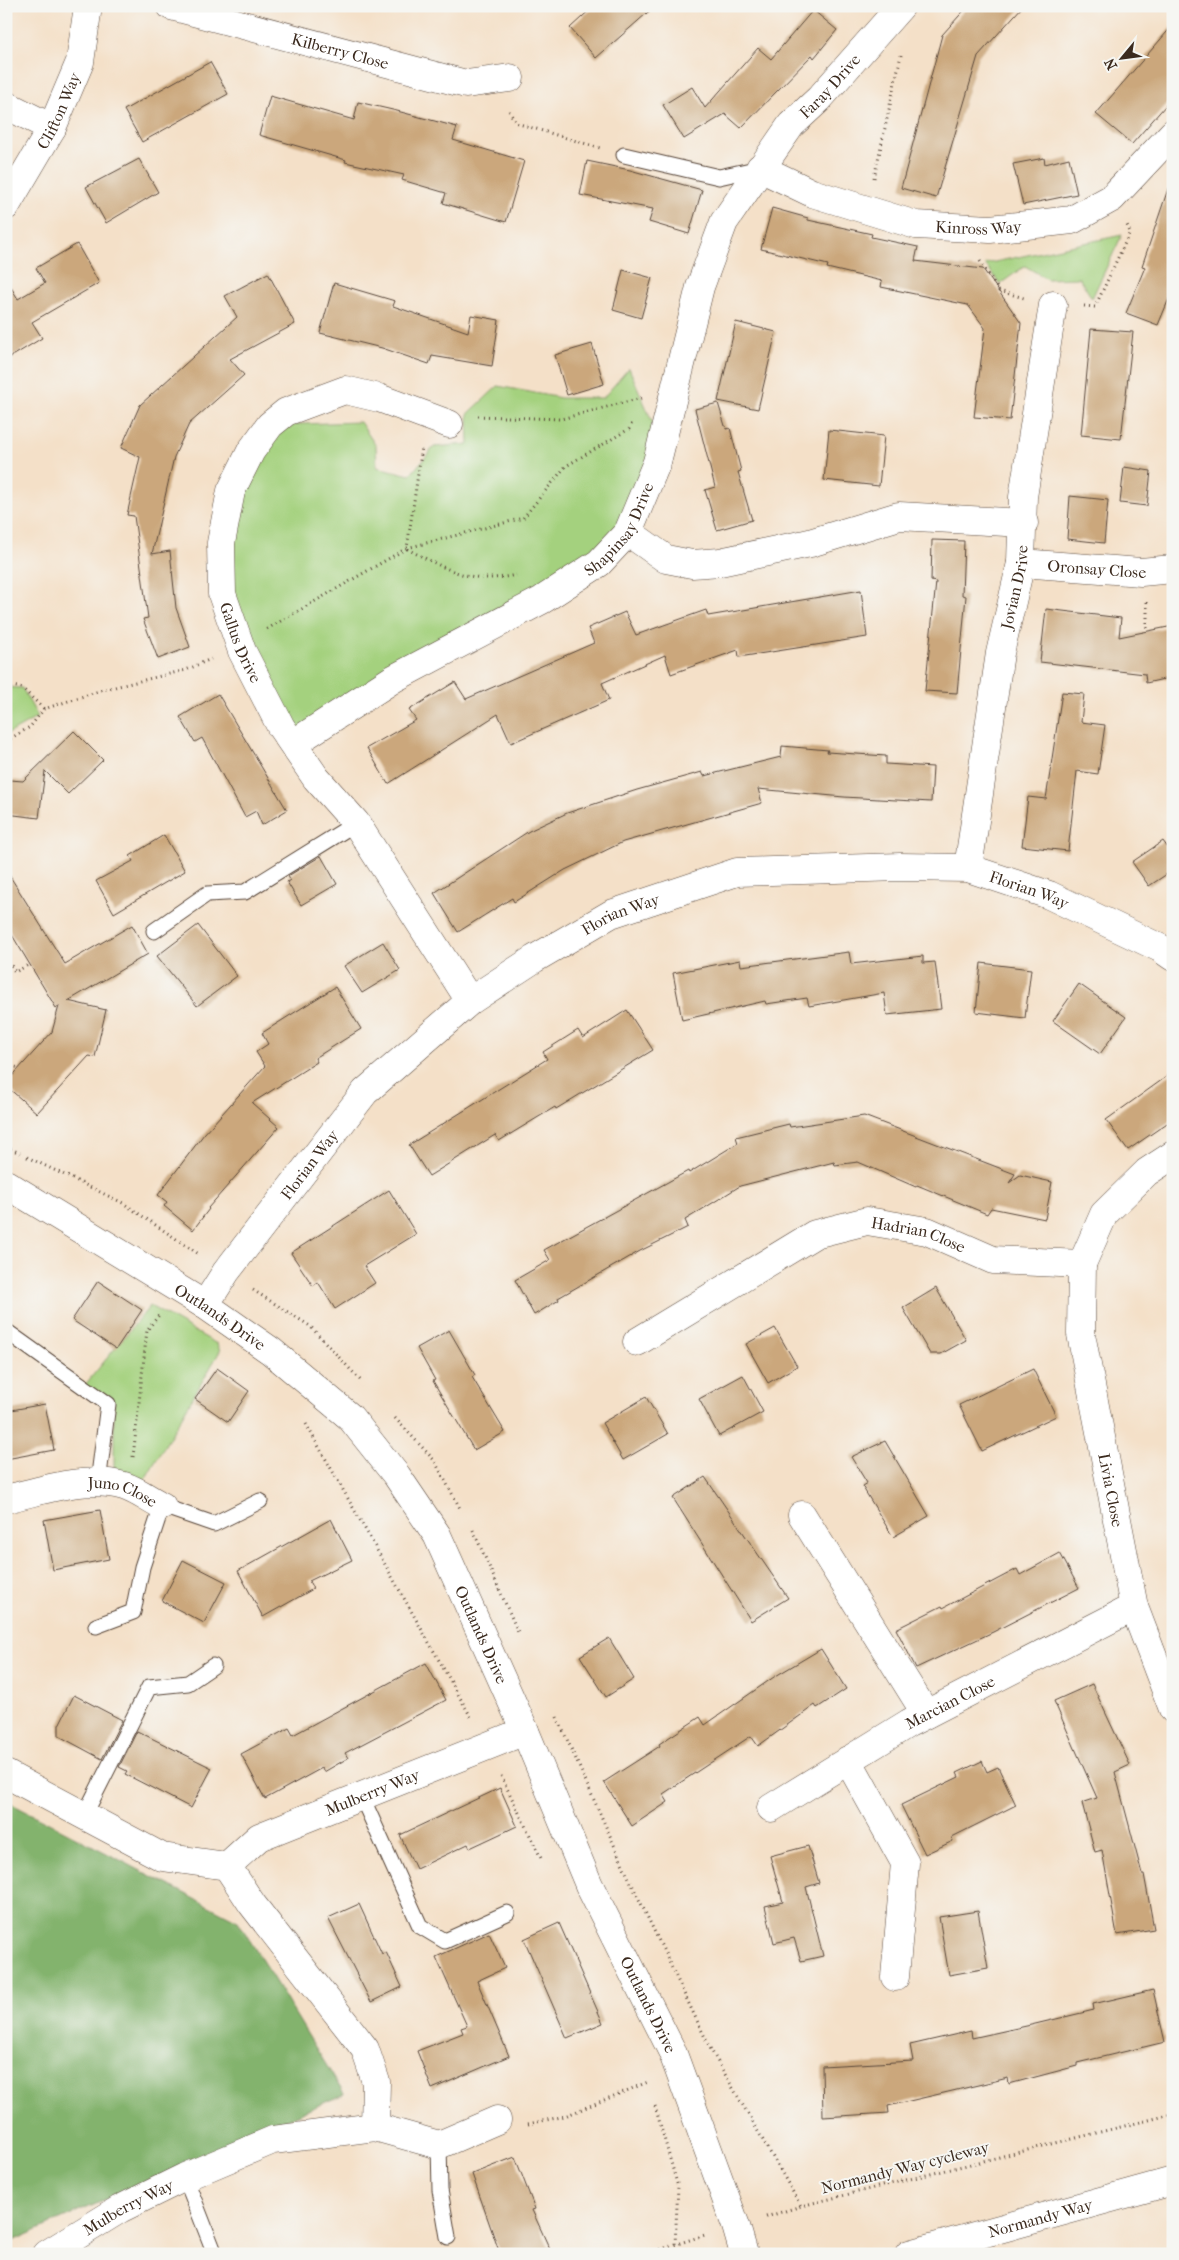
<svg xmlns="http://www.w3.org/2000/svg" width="1179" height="2260" viewBox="0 0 1179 2260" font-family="'IM FELL French Canon',serif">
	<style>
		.green { fill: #a4d17e; stroke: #707e4e }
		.forest { fill: #83b36d; stroke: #5f6e46 }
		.building { fill: #cba77c }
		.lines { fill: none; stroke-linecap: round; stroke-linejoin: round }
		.service-casing { stroke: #574538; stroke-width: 17 }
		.minor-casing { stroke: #574538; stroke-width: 29 }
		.primary-casing { stroke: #574538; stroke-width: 29 }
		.path { stroke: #574538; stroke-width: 3; stroke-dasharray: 1 4; stroke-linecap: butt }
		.service { stroke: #fff; stroke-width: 15 }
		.minor { stroke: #fff; stroke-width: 28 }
		.primary { stroke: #fff; stroke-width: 28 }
		.labels { text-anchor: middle; stroke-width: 4; stroke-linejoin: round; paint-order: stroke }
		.street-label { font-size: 16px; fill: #3b2a1e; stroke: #f6f6f2 }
	</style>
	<rect width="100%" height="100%" fill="#f6f6f2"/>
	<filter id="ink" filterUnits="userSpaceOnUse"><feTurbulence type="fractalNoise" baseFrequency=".02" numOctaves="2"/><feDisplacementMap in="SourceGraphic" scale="10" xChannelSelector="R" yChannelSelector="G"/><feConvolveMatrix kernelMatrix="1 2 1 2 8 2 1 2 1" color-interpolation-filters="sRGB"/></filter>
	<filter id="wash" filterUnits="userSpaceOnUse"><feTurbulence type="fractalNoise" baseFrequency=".0096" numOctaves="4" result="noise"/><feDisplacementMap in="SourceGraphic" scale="20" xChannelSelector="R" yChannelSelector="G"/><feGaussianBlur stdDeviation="1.12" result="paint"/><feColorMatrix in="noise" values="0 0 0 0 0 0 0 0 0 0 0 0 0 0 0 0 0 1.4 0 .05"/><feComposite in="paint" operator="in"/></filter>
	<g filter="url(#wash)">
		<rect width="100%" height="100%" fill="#f4e0c8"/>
		<g class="green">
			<polygon points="1122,235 1092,298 1079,278 1047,279 1025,266 1000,284 985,264"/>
			<polygon points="629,368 662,444 628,532 294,743 222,594 225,517 270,425 360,422 376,446 377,467 410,475 434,447 469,444 468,414 498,386 561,398 603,398"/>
			<polygon points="6,687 22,688 38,717 6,735"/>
			<polygon points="150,1306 217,1344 220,1351 144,1481 114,1476 114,1402 84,1386"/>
		</g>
		<polygon class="forest" points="6,1801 238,1921 344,2094 6,2244"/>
		<g id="blocks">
			<g class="building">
				<polygon points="594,6 655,6 596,58 570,28"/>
				<polygon points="968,6 1023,6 978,56 936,198 901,188 942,35"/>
				<polygon points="813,10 837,30 814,58 812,55 741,128 725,114 684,139 663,105 692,87 705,108 758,48 771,59"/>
				<polygon points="1173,25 1173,97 1132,144 1096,114"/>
				<polygon points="210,62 228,94 142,142 124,110"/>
				<polygon points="270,96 354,120 358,102 397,111 457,127 453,140 524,161 506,222 443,203 446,193 402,180 404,175 345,162 346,160 259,135"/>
				<polygon points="1044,158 1045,164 1069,158 1077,194 1023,205 1013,164"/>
				<polygon points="139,159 158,192 106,223 86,187"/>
				<polygon points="587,161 630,170 702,190 689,234 649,222 653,209 580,195"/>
				<polygon points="1168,189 1173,190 1173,289 1158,325 1126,313 1145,267 1142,266"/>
				<polygon points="772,208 808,218 808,220 872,234 871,237 918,247 915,261 983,269 1021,323 1010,420 974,417 985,328 968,305 881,287 882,281 827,268 828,265 761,249"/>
				<polygon points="77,244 99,283 32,322 42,338 6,360 6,279 18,299 45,283 36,268"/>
				<polygon points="623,270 652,278 641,318 613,310"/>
				<polygon points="268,273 295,324 230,359 244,375 189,424 174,457 152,554 170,551 176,608 190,647 158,659 143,619 148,618 134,516 127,515 140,457 121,448 140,405 237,317 225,296"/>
				<polygon points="334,283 395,301 393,306 468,332 471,315 499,320 492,366 432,356 429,364 382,348 320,333"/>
				<polygon points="736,322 776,332 758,409 718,401"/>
				<polygon points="1091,329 1133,332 1121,439 1081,435"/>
				<polygon points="592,344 604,384 567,395 555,355"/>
				<polygon points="718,403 726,429 730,428 741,471 738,472 752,520 717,530 705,490 715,487 695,409"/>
				<polygon points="829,430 884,436 879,486 824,480"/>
				<polygon points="1124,467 1151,471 1147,506 1120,503"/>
				<polygon points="1070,496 1108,500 1104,543 1067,539"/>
				<polygon points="932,540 964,541 962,595 966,596 957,693 925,691 936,582 931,581"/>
				<polygon points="861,590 867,637 739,657 738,650 671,674 665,655 602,683 609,700 511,743 498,714 388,784 367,748 416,720 409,710 455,682 466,699 594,643 588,628 625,612 636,635 706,610 708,616"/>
				<polygon points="1046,609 1121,618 1119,637 1173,626 1173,677 1146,683 1145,674 1040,662"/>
				<polygon points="1062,692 1084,694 1081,722 1105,725 1098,774 1077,771 1068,851 1022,846 1028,797 1046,799"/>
				<polygon points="218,694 287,810 262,825 256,811 245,817 202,738 195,742 180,717"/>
				<polygon points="74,731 103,760 68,794 45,771 39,818 6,814 10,780 23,781"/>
				<polygon points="782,746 828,750 827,752 886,756 886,764 933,767 931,802 844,797 758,789 762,803 623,842 565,870 514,902 512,898 458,932 434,893 529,831 567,813 637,790 702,772 704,776 781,757"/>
				<polygon points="164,835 185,871 114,913 96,881 133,861 130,856"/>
				<polygon points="1163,841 1173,855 1173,870 1149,886 1132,862"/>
				<polygon points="321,856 337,884 301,905 287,882 290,880 288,876"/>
				<polygon points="6,870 65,964 132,925 148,954 68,1001 106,1010 95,1057 89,1056 37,1113 6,1086 6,1083 52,1032 59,1006 56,1008 6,925"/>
				<polygon points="198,925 237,976 197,1006 157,956"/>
				<polygon points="383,942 400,970 362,993 344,966"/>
				<polygon points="849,952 851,964 923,956 923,963 935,962 941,1009 887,1015 884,993 809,1006 807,998 766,1004 765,1001 682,1020 673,973 740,960 741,966"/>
				<polygon points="981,963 1031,969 1025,1018 976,1012"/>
				<polygon points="1079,984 1126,1017 1100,1054 1053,1021"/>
				<polygon points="335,987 361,1029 315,1058 317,1062 252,1103 279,1127 208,1208 209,1209 193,1230 164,1206 167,1202 158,1195 204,1134 265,1066 256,1052 268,1044 262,1033"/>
				<polygon points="627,1010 653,1050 556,1109 555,1107 499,1141 495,1135 429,1176 409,1145 547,1059 543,1052 578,1030 583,1038"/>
				<polygon points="1173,1072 1173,1119 1128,1150 1106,1120"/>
				<polygon points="864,1116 1015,1174 1009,1183 1020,1175 1052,1182 1045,1219 991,1208 987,1214 917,1185 916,1187 858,1162 835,1165 834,1162 740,1186 685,1220 688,1227 640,1251 558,1298 559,1300 534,1315 515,1280 550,1260 544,1250 688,1171 689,1173 738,1143 736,1137 789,1124 790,1127"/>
				<polygon points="389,1190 416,1234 364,1266 375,1283 335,1309 318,1282 313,1286 291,1253"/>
				<polygon points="98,1281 142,1310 116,1349 72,1320"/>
				<polygon points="936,1288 966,1340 941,1354 930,1354 903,1308"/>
				<polygon points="775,1328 797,1366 768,1383 746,1344"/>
				<polygon points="449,1330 475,1375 472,1377 505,1432 474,1450 433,1381 435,1380 417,1348"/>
				<polygon points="217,1368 249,1391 228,1422 195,1399"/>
				<polygon points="1033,1369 1056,1416 982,1451 959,1405"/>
				<polygon points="743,1375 763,1412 719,1436 699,1399"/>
				<polygon points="646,1397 668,1434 623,1460 602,1423"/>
				<polygon points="45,1404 54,1450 6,1459 6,1411"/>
				<polygon points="885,1441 929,1516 893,1537 862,1486 867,1483 851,1457"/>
				<polygon points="705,1477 788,1598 751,1621 673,1498"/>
				<polygon points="100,1510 109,1559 53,1570 44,1520"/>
				<polygon points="331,1519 352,1560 309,1581 313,1589 263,1617 238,1571"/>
				<polygon points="1060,1553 1079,1588 993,1632 916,1668 896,1629 942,1606 943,1608 1017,1569 1020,1575"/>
				<polygon points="183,1560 226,1582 204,1623 162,1601"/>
				<polygon points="609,1638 634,1679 606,1697 580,1656"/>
				<polygon points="821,1649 846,1689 817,1708 815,1705 758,1746 751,1736 663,1794 668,1802 632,1826 604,1782 660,1746 659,1744 700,1717 705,1725 774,1677"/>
				<polygon points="426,1663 446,1700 345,1753 348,1758 324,1772 322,1768 265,1799 241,1754 289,1728 293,1735"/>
				<polygon points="1092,1684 1130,1765 1115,1772 1142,1874 1144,1874 1154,1929 1117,1935 1102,1850 1095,1852 1082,1803 1097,1798 1054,1701"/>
				<polygon points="74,1695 122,1720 102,1759 59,1736 59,1725"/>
				<polygon points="137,1731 212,1768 191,1808 125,1774 127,1771 119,1767"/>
				<polygon points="982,1761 987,1772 998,1767 1016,1805 952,1837 953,1841 925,1854 901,1805 959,1777 957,1773"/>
				<polygon points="500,1788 517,1826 470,1848 468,1844 416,1869 400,1835"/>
				<polygon points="808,1846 819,1883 806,1887 823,1956 801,1961 794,1938 774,1943 765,1906 783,1902 770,1856"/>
				<polygon points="359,1904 382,1954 386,1952 402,1987 371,2002 328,1918"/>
				<polygon points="978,1911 988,1968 949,1975 939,1917"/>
				<polygon points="559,1923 603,2023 567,2038 524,1939"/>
				<polygon points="489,1933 505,1968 477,1981 509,2056 432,2089 417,2051 463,2033 461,2028 467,2026 436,1957"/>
				<polygon points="1153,1990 1165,2042 1077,2063 1077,2066 1009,2084 1008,2078 888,2106 889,2113 823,2117 822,2066 913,2061 910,2045 971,2031 972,2038 1031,2025 1094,2010 1093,2004"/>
				<polygon points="515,2157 535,2209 532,2210 552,2254 500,2254 472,2174"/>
			</g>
		</g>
	</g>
	<g filter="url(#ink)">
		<use href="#blocks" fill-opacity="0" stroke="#574538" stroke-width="1"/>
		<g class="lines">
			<g class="service-casing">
				<g id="service">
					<polyline points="624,155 719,177 760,168"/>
					<polyline points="154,931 207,894 245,892 356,823"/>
					<polyline points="6,1331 108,1404 98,1483"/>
					<polyline points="96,1626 133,1612 142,1567 162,1506 214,1524 260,1501"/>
					<polyline points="361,1795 420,1926 445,1941 507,1913"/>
					<polyline points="84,1816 149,1687 188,1683 213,1666"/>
					<polyline points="439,2145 440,2190 448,2237"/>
					<polyline points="185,2177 215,2254"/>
				</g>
			</g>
			<g class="minor-casing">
				<g id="minor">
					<path id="s1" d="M171 6 466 84 510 78"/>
					<polyline points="6,105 52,128"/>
					<path id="s2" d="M760 168 812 193 916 225 990 229 1072 220 1112 198 1173 133"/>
					<path id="s3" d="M6 206 52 128 80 62 88 6"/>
					<path id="s4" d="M449 424 379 398 345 390 286 412 270 425 251 451 231 491 221 543 222 594 242 651 281 727 316 778 356 823 470 1001"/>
					<polyline points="628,532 666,559 692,564 720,562 810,543 899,516 1024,523"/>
					<path id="s5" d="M1021 563 1141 572 1173 569"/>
					<path id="s6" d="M294 743 393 679 542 600 599 563 628 532 657 462 700 287 724 222 791 125 819 99 901 6"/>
					<path id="s7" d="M968 868 1000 653 1021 563 1023 497 1053 305"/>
					<path id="s8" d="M6 1184 205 1305 271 1351 350 1417 397 1476 437 1535 525 1731 589 1885 672 2051 736 2226 744 2254"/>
					<path id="s9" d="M1082 1264 1081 1334 1134 1607 1173 1709"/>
					<path id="s10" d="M205 1305 226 1272 365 1092 470 1001 534 959 611 914 737 872 900 867 968 868 1049 895 1160 948 1173 957"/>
					<path id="s11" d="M637 1342 815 1234 867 1221 927 1231 993 1260 1082 1264 1104 1214 1147 1172 1173 1155"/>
					<path id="s12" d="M6 1499C43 1490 86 1475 124 1486 137 1490 150 1500 162 1506"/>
					<polyline points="802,1515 926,1714"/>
					<polyline points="848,1760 905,1863 895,1977"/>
					<polyline points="6,1774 162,1857 227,1866 252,1904 365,2049 376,2082 375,2127"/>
					<path id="s13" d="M771 1808 909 1723 1134 1607"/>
					<path id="s14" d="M227 1866 259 1837 525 1731"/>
					<path id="s15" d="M47 2254 120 2209 185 2177 273 2140 375 2127 439 2145 497 2120"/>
				</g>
			</g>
			<g class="primary-casing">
				<g id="primary">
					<path id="s16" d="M909 2254 1173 2181"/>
				</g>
			</g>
			<g class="path">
				<polyline points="509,111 516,123 600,148"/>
				<polyline points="874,178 901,55"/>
				<polyline points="980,261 999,291 1024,298"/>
				<polyline points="1084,306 1095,307 1130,232 1127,225"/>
				<polyline points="478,416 561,419 641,398"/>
				<polyline points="407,548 523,518 566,466 629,429 632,423"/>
				<path d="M407 549C447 569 470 585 516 575"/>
				<polyline points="1147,602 1147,631"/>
				<polyline points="267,629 407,548 422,447"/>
				<polyline points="6,685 22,688 44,709"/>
				<polyline points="6,741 30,727 44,709 102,690 186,670 211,659"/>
				<polyline points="6,957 15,972 30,964"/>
				<polyline points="6,1065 20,1068"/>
				<polyline points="6,1147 20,1153"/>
				<polyline points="27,1157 123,1203 200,1255"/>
				<polyline points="253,1290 310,1326 362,1382"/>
				<polyline points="395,1418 434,1460 461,1510"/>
				<polyline points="306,1424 472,1719"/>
				<polyline points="133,1457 147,1330 160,1314"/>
				<polyline points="473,1530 518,1632"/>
				<polyline points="557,1717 627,1874 711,2050 801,2206"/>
				<polyline points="501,1776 541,1858"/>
				<polyline points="655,2106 678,2187 675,2244"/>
				<polyline points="528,2124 565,2116 648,2082"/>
				<polyline points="766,2217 801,2206 1173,2114"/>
				<polyline points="646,2254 705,2235"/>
			</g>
			<use href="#service" class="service"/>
			<use href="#minor" class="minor"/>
			<use href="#primary" class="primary"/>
		</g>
	</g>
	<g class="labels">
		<g class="street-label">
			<text dy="6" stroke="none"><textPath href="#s1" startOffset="175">Kilberry Close</textPath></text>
			<text dy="6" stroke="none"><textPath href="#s6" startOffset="895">Faray Drive</textPath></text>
			<text dy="6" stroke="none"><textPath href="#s3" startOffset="109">Clifton Way</textPath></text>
			<text dy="6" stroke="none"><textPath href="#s2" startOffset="229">Kinross Way</textPath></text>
			<text dy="6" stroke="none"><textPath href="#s6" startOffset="394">Shapinsay Drive</textPath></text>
			<text dy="6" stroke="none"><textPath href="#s5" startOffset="76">Oronsay Close</textPath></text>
			<text dy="6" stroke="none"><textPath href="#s7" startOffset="285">Jovian Drive</textPath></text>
			<text dy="6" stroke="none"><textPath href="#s4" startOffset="426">Gallus Drive</textPath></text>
			<text dy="6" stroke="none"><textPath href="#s10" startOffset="1000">Florian Way</textPath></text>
			<text dy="6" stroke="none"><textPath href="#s10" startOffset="580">Florian Way</textPath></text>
			<text dy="6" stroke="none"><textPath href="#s10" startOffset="175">Florian Way</textPath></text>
			<text dy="6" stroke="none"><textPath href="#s11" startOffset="315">Hadrian Close</textPath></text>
			<text dy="6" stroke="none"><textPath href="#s8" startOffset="252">Outlands Drive</textPath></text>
			<text dy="6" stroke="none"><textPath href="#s9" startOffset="229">Livia Close</textPath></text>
			<text dy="6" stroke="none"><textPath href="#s12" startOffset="120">Juno Close</textPath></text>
			<text dy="6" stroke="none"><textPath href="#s8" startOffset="672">Outlands Drive</textPath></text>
			<text dy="6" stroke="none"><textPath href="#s13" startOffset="208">Marcian Close</textPath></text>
			<text dy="6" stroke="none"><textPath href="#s14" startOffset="165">Mulberry Way</textPath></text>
			<text dy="6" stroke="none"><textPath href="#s8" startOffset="1078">Outlands Drive</textPath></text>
			<text transform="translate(905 2167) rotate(-14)" y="6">Normandy Way cycleway</text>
			<text dy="6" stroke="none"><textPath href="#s15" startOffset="94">Mulberry Way</textPath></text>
			<text dy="6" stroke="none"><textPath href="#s16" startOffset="136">Normandy Way</textPath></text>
		</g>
	</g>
	<rect width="1179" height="2260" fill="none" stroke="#f6f6f2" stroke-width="25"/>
	<g transform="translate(1122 58) rotate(241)" stroke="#f6f6f2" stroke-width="4" paint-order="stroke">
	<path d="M0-4L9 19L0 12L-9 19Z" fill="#3b2a1e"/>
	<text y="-8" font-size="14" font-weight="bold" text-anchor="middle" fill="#3b2a1e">N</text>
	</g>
</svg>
